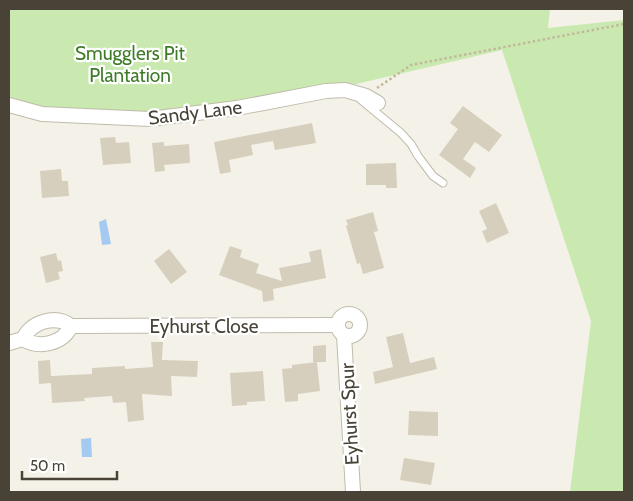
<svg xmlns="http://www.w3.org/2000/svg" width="633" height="501" viewBox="0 0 633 501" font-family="Cabin,sans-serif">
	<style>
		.green { fill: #cae9b0 }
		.water { fill: #a4caf2 }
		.building { fill: #d6cfbd }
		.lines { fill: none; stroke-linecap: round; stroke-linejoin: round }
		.lane-casing { stroke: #c0bbaa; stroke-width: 9 }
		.street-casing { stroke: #c0bbaa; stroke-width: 16 }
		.path { stroke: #c2b89b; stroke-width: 2.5; stroke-dasharray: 2.5 2.5; stroke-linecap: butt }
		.lane { stroke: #fff; stroke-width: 7 }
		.street { stroke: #fff; stroke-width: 14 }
		.labels { text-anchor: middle; stroke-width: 4.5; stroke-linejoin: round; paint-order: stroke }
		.park-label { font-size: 19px; fill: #3f7b28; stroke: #fff }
		.street-label { font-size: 19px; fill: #484336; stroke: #fff }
	</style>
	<rect width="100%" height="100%" fill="#f4f2e8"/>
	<polygon class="green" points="9,9 550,9 548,28 624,20 624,492 570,492 591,321 502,50 326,91 150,119 9,105"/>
	<g class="water">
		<polygon points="106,219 111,244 102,245 99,222"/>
		<polygon points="91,438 92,457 82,457 81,439"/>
	</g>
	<g class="building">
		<polygon points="463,106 502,135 489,152 475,142 463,159 476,168 470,178 439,155 458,129 450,123"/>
		<polygon points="312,123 316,143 275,150 273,141 251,145 253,155 229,160 231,172 220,174 214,142"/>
		<polygon points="115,137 116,143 129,142 131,163 103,165 100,138"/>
		<polygon points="164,142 164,146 189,144 190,163 164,165 165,171 155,172 152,143"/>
		<polygon points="396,163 397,188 386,188 386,185 366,185 366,164"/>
		<polygon points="61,169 62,181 68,181 69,196 42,198 40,171"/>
		<polygon points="496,203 509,233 487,243 482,231 487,229 479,211"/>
		<polygon points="373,212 378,231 374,232 384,268 363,274 360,263 357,264 346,226 348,225 346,220"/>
		<polygon points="230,246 242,250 240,257 259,264 256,273 282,281 279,268 311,262 309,252 321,249 326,278 273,289 274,300 263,302 262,291 219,275"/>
		<polygon points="169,249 187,272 171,284 154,261"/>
		<polygon points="56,253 58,261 61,260 63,271 58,272 60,279 46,283 40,257"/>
		<polygon points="403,333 410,363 434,357 437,369 375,384 373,372 393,367 386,337"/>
		<polygon points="151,342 163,342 162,360 198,361 197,377 171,376 172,396 142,394 144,420 128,422 126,402 113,403 112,396 84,398 85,401 52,403 51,383 39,384 38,361 50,360 51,376 92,374 92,368 125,366 125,369 153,367"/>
		<polygon points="326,345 326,362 313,362 313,346"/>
		<polygon points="317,362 320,391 298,394 298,401 285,402 282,369 292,368 292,365"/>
		<polygon points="263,371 265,401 247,402 247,405 232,406 230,373"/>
		<polygon points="409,411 438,412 438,436 408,435"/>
		<polygon points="404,458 435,463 431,485 400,480"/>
	</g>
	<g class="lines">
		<g class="lane-casing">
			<polyline id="lane" points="360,99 401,133 411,144 418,156 433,176 443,183"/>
		</g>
		<g class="street-casing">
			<g id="street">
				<polyline points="9,105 42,114 150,119 237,108 326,91 345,90 366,96 378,103"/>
				<circle cx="349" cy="325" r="11"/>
				<polyline points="71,326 338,325"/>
				<polyline points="344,335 353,492"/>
				<path d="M9 343 23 339C39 349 63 344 71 326 55 314 31 322 23 339"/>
			</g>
		</g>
		<polyline class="path" points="377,88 411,65 624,24"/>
		<use href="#lane" class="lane"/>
		<use href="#street" class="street"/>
	</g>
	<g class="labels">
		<g class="park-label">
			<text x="130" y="60">Smugglers Pit<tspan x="130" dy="22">Plantation</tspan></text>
		</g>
		<g class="street-label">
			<text transform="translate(195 112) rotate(-7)" y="7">Sandy Lane</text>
			<text x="204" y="333">Eyhurst Close</text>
			<text transform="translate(349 414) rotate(-93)" y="7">Eyhurst Spur</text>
		</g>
	</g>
	<rect width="633" height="501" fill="none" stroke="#484336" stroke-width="20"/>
	<path d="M22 471v8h95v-8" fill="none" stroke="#484336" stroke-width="2.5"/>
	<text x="30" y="471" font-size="15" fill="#484336" stroke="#ffffff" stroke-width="4" paint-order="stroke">50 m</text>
</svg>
